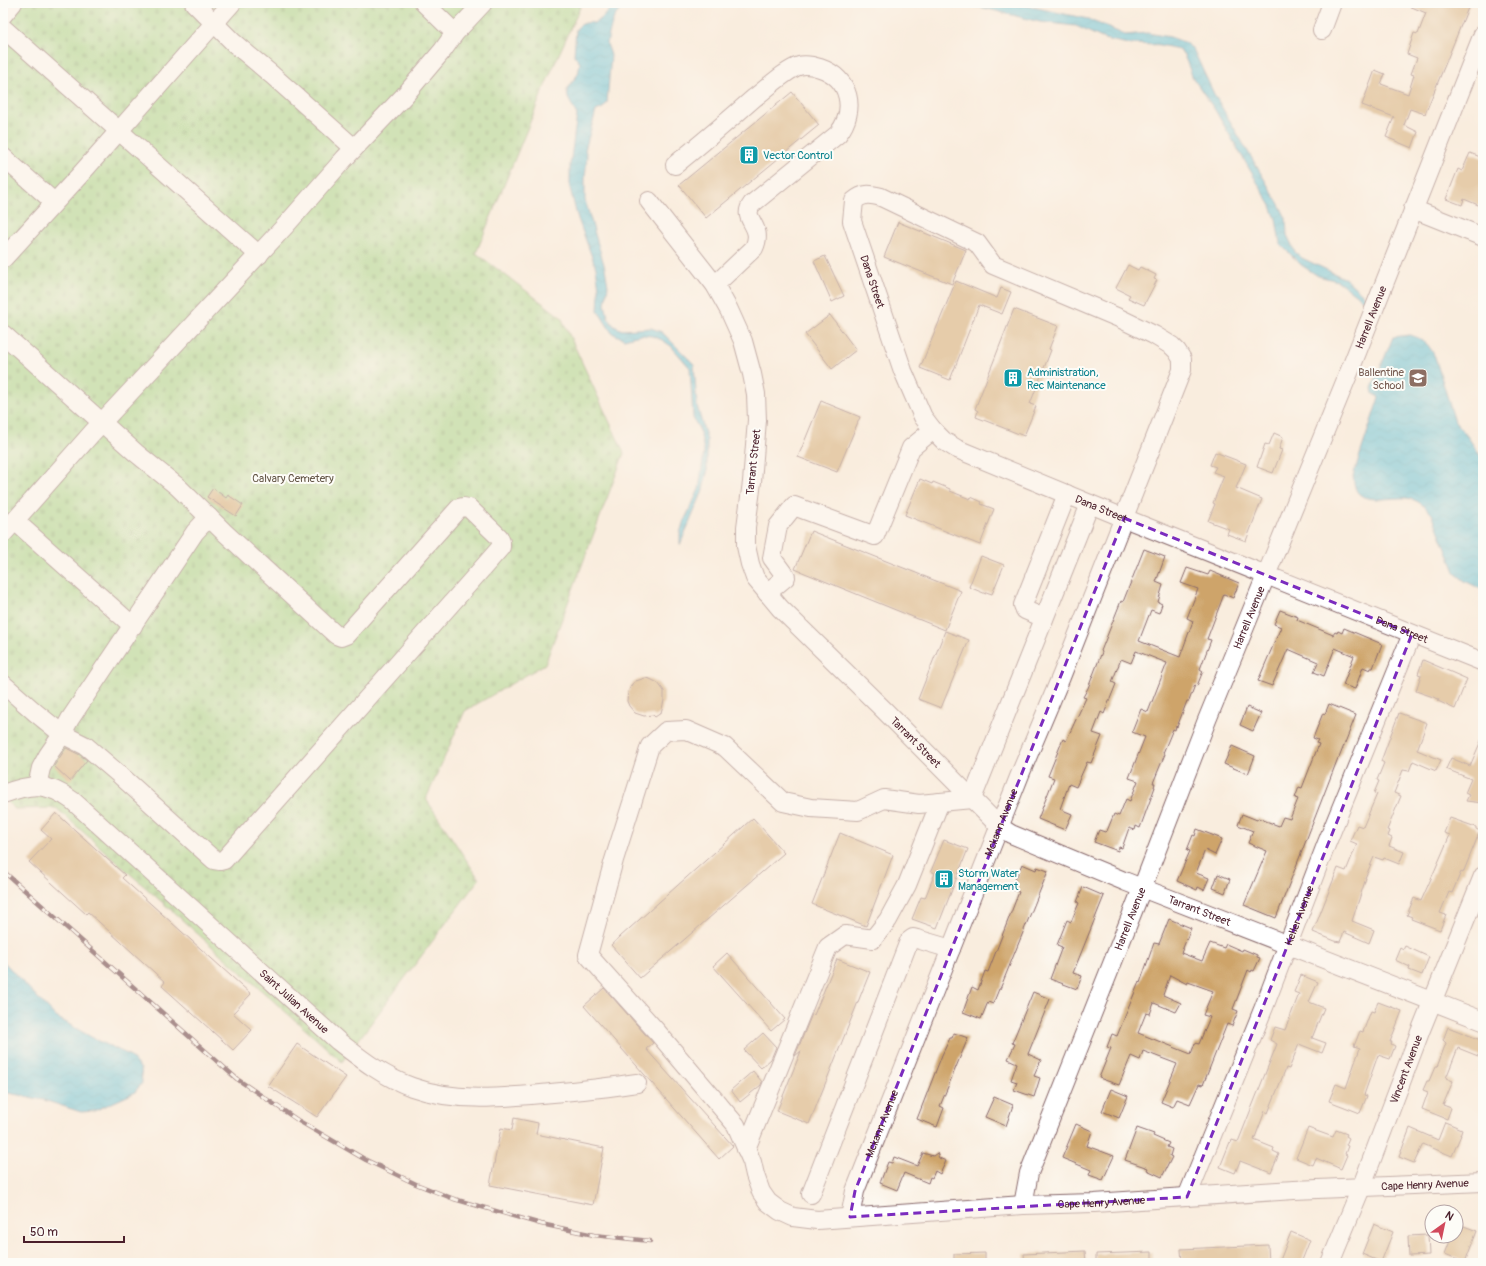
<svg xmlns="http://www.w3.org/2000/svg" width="1486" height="1266" viewBox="0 0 1486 1266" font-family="Pangolin,sans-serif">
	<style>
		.cemetery { fill: url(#cemetery-stones); stroke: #767a59 }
		.water { fill: url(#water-waves); stroke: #547183 }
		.building { fill: #cea46b; fill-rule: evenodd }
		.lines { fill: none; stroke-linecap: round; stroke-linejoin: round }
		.minor-casing { stroke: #87676a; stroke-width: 20 }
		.minor { stroke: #fff; stroke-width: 18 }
		.rail-casing { stroke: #4a1f2b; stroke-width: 4.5 }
		.rail { stroke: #fdfcf7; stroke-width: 3; stroke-dasharray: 9; stroke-linecap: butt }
		.marked { fill: none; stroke: #7b2cbf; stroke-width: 3; stroke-dasharray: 8 5; stroke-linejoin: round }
		.labels { text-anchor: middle; stroke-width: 4; stroke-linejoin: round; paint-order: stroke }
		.culture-label { font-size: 11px; fill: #0d838f; stroke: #fdfcf7; text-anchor: start }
		.street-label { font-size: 11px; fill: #4a1f2b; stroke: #fdfcf7 }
		.education-label { font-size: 11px; fill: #785e54; stroke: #fdfcf7; text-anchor: end }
		.park-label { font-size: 11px; fill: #645647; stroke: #fdfcf7 }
	</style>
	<defs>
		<pattern id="cemetery-stones" width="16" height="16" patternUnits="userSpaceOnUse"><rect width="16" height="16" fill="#a1d687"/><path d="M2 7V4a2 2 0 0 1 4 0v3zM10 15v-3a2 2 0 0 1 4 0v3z" fill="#8cb775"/></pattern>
		<pattern id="water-waves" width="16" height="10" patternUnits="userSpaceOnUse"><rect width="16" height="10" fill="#5ec3db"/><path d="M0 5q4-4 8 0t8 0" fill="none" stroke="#53a7bc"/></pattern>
	</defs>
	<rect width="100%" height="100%" fill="#fdfcf7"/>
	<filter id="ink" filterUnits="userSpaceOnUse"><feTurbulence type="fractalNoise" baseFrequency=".025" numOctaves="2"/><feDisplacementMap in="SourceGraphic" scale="8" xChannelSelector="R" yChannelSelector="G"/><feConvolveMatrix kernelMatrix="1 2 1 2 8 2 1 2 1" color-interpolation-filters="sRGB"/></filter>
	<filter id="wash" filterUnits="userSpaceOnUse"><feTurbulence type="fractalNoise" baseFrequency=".012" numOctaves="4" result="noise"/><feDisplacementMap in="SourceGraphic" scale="16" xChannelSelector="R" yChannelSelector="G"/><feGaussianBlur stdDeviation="0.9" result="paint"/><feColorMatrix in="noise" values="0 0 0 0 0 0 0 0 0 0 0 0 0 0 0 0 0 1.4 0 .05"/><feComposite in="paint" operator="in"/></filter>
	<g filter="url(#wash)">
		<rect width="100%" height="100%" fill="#f9edde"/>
		<polygon class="cemetery" points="3,3 582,3 547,81 476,253 561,317 624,453 545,664 465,711 426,799 479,879 342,1062 56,808 15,809 3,798"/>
		<g class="water">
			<path d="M615 3H627L614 17 609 34 607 44 611 55 607 103 603 108 596 111 585 150 587 156 585 178V200L605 268 608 286 605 304 608 317 614 326 622 330 651 328 662 332 694 364 697 406 707 440V473L702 493 680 545V533L683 523 699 489 704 451 700 431 693 418 690 368 671 346 662 340 652 336 640 335 624 339 612 333 598 311 599 289 596 268 577 216 570 188V165L577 115 568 98 567 90 578 74 580 63 574 55 576 29C582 23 586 22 594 23L601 19Z"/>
			<polygon points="953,3 1014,3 1088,19 1125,35 1147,33 1170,37 1184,42 1193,49 1214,94 1280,206 1286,218 1287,235 1295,252 1302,258 1346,279 1370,301 1368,304 1338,281 1318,276 1301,265 1280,244 1276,219 1271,206 1215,110 1193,78 1184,55 1179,49 1160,45 1128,44 1104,39 1076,26 1040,22 984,8"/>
			<path d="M1409 335C1423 338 1429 344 1435 357L1455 422 1468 437 1483 460V590L1465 581 1456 574 1432 514C1425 506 1417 499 1406 498 1393 497 1368 503 1359 494 1354 489 1354 481 1353 476L1379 397 1373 394 1372 388 1393 337Z"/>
			<polygon points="3,961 56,1017 93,1038 129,1055 141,1069 142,1083 134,1093 94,1111 81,1112 44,1100 3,1092"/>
		</g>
		<g id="blocks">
			<g class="building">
				<polygon points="1402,3 1470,3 1425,114 1410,109 1404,125 1418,132 1412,148 1386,137 1394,117 1362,105 1375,70 1385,74 1381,84 1408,94 1414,75 1411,74 1417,58 1407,54 1414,33 1418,34 1426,13"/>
				<polygon points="792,92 819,125 706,218 679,185"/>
				<polygon points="1470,153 1483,158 1483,207 1464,199 1462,205 1446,199 1458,169 1462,171"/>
				<polygon points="898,222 966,250 952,284 884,257"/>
				<polygon points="825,256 844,296 832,302 814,261"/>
				<polygon points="1128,265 1138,270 1140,267 1156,275 1154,279 1157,280 1144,305 1128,298 1130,295 1116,288"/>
				<polygon points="956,281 997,298 1001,288 1011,292 1002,314 979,305 950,380 920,368"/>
				<polygon points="1014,309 1058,326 1049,349 1051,350 1030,404 1036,406 1024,436 976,417 978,411 975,409"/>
				<polygon points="830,315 856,350 832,369 805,334"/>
				<polygon points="821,401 860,417 837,472 798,457"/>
				<polygon points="1274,433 1283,437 1279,449 1282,450 1273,473 1257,467 1265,444 1269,445"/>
				<polygon points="1215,452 1246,464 1236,488 1262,499 1246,541 1227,534 1229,529 1208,521 1215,504 1213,503 1224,476 1213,472 1216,467 1210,465"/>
				<polygon points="920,479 932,484 933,482 950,489 950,491 970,499 971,497 982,502 981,504 994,509 980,545 905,515"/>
				<polygon points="213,488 226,498 228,495 243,505 236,516 207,497"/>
				<polygon points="811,531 961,591 945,630 795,569"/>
				<polygon points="1144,549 1165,557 1156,582 1163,585 1158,602 1162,604 1159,613 1151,610 1139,641 1180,657 1193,621 1187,618 1198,589 1181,583 1187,568 1208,575 1210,571 1239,583 1233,598 1224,594 1207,639 1211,640 1200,669 1203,671 1197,686 1195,685 1189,701 1187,701 1177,727 1176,726 1175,730 1173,729 1163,753 1165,754 1153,783 1155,783 1154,787 1155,787 1140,828 1136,826 1135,830 1129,828 1122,848 1119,847 1118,851 1094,842 1099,830 1105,832 1106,831 1107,831 1114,814 1119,816 1126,799 1130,801 1138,781 1129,778 1145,737 1132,732 1141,709 1148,712 1167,663 1136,651 1131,663 1121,659 1112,682 1116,684 1104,714 1101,712 1093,733 1102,736 1091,763 1087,762 1076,787 1069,784 1060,809 1072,814 1065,830 1038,819 1054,778 1048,776 1063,739 1066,741 1086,698 1083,697 1088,688 1102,652 1101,651 1121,601 1123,602"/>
				<polygon points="981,556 1004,565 992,594 986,592 986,594 969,587"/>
				<polygon points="1280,610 1298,617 1297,620 1333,635 1335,632 1337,633 1338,631 1342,633 1344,628 1382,644 1373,668 1371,668 1370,670 1363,667 1355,689 1343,685 1354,656 1335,648 1324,676 1314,672 1318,662 1288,649 1272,686 1258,681 1281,627 1274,624"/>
				<polygon points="945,631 969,640 941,708 918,699"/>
				<polygon points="1423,660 1467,679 1455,709 1438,701 1439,699 1416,691 1421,675 1418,674"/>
				<polygon points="645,678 650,679 658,683 664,691 664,700 661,713 655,717 653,715 644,716 635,713 629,706 627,701 628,692 632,684 636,681"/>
				<polygon points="1329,704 1356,715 1339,758 1338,758 1276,918 1244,905 1267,851 1248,843 1253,831 1238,825 1242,814 1257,820 1258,818 1279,826 1283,817 1290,819 1298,799 1295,798 1299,787 1302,788 1319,744 1316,743 1318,740 1313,738 1323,713 1325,714"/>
				<polygon points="1247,707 1261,713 1253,731 1240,725"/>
				<polygon points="1399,713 1427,723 1417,750 1441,760 1436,771 1413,761 1409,771 1403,770 1394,793 1401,796 1387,830 1390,831 1388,836 1392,838 1389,846 1404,852 1399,864 1384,858 1383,860 1374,857 1365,878 1366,878 1352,921 1374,930 1369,943 1344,932 1340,942 1335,941 1313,932 1338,868 1346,871 1357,844 1350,841 1357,825 1363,827 1377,794 1374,793 1379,781 1377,780 1384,763 1381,761"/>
				<polygon points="1483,736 1483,803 1466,801 1469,795 1465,793 1471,779 1446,769 1451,758 1470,766"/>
				<polygon points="1232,746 1255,756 1248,774 1224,764"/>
				<polygon points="66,748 80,755 87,760 70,781 54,766"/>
				<polygon points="56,813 125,875 122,878 251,994 233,1013 252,1030 233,1050 162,986 165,982 88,912 86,914 29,862 51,839 41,830"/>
				<polygon points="753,818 784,853 640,978 611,945"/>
				<polygon points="1450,818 1476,827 1476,829 1480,831 1463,873 1461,872 1452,893 1449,892 1440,913 1446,915 1440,930 1411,919 1412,917 1407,915 1414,898 1421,901 1434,872 1450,835 1444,833"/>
				<polygon points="1197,829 1222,839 1215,855 1205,850 1196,873 1209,878 1204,890 1198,887 1197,890 1177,881 1190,851 1187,850 1193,835 1195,836"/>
				<polygon points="840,833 893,855 866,926 812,904"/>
				<polygon points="944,840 968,849 937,928 912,919 921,897 925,898 935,873 931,871"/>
				<polygon points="1022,864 1036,870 1037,867 1048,871 1000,989 999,989 993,1004 988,1002 981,1019 963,1012 972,987 978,990 985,971 988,972 1019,892 1011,889"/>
				<polygon points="1218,874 1230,879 1225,893 1213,888"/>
				<polygon points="1083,887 1104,896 1073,973 1082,976 1077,989 1050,979 1062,947 1057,945 1067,920 1071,922 1079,903 1077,902"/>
				<path d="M1169 919 1191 928 1181 953 1202 961 1210 943 1224 948 1226 944 1242 951 1243 949 1257 955V957L1260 958 1254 971 1252 970 1251 972 1248 970 1233 1009 1238 1011 1232 1026 1227 1024 1203 1085 1199 1084 1190 1104 1177 1099 1173 1107 1161 1102 1177 1064 1143 1051 1140 1060 1131 1056 1119 1085 1099 1078 1111 1048 1107 1047 1112 1034 1117 1036 1139 982 1140 983 1154 943 1159 944ZM1170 975 1187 984 1188 982 1213 991 1203 1015 1210 1017 1199 1044 1195 1043 1191 1054 1138 1033 1146 1013 1150 1014 1154 1003 1176 1012 1181 1003 1163 995Z"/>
				<polygon points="1405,946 1429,957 1422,975 1409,970 1410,967 1395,960 1400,948 1403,950"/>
				<polygon points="727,953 785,1019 771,1031 713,966"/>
				<polygon points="837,959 870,972 809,1124 777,1111 801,1051 795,1056 812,1014 814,1015"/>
				<polygon points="1301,975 1318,982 1309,1002 1324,1008 1312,1038 1326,1043 1322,1053 1299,1044 1289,1069 1286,1068 1268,1113 1265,1111 1254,1140 1274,1148 1273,1151 1279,1154 1271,1173 1240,1161 1235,1173 1220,1167 1230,1142 1231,1143 1232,1140 1238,1142 1277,1044 1270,1040 1275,1027 1285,1030 1299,994 1294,992"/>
				<polygon points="604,988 653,1043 646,1049 733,1146 719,1159 584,1006"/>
				<polygon points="1033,992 1050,999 1028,1054 1041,1060 1034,1076 1040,1078 1034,1097 1014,1090 1017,1082 1011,1080 1017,1063 1008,1059 1015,1044 1012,1043"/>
				<polygon points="1378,1002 1402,1011 1390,1042 1392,1042 1391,1044 1395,1046 1390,1059 1378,1055 1364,1095 1367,1096 1360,1113 1329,1101 1336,1084 1346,1088 1360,1048 1354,1046 1360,1031 1363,1032 1371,1011 1374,1012"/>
				<polygon points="1448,1027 1483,1041 1483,1058 1458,1048 1446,1078 1453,1081 1443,1105 1451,1108 1447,1119 1422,1109 1428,1092 1423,1090 1427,1081 1429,1081 1435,1067 1437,1067 1446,1043 1443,1040"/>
				<polygon points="763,1033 776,1047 771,1059 761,1068 744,1050"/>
				<polygon points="954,1033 968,1038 940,1106 944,1108 937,1127 917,1119 942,1055 950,1038 952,1038"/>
				<polygon points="297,1044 346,1077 317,1117 268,1086"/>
				<polygon points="753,1071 762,1082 761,1085 740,1102 731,1090"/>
				<polygon points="1111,1089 1128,1096 1119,1118 1102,1111"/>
				<polygon points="994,1097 1013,1105 1006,1126 985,1117"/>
				<polygon points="514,1118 538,1123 536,1134 604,1148 593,1205 490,1185 501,1128 512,1130"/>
				<polygon points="1445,1122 1462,1129 1460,1135 1461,1135 1452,1156 1423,1144 1414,1163 1399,1157 1410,1128 1438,1140"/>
				<polygon points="1076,1124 1092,1131 1087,1146 1114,1156 1103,1180 1089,1175 1091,1170 1062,1158"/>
				<polygon points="1137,1128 1154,1134 1153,1136 1169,1143 1167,1147 1172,1149 1170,1156 1172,1157 1162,1177 1147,1170 1148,1168 1125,1160"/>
				<polygon points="1308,1128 1333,1137 1336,1130 1347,1134 1346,1136 1349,1138 1346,1145 1348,1146 1345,1154 1347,1155 1341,1169 1316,1158 1313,1165 1296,1158"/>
				<polygon points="923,1153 933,1156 937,1153 939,1158 946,1161 940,1174 935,1171 932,1178 930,1177 928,1183 904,1173 897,1190 880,1183 888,1162 892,1163 894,1157 917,1166"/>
				<polygon points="1456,1223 1477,1231 1465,1262 1445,1254 1452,1236 1456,1236"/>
				<polygon points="1374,1224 1393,1232 1381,1262 1362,1254"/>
				<polygon points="1291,1232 1310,1240 1301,1263 1279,1263"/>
				<polygon points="1428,1235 1429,1255 1409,1256 1408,1236"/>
				<polygon points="1268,1245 1269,1263 1182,1263 1181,1249"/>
				<polygon points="1085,1251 1086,1263 1025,1263 1024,1254"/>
				<polygon points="1152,1252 1152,1263 1096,1263 1096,1254"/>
				<polygon points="985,1253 985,1263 954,1263 954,1254"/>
			</g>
		</g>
	</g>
	<g filter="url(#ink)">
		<use href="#blocks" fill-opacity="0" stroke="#87676a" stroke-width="1"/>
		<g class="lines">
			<g class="minor-casing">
				<g id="minor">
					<polyline points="194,3 234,43 272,75 354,148"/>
					<polyline points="424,3 455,33"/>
					<polyline points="3,15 13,3"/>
					<polyline points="3,28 259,255"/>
					<polyline points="1322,30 1332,3"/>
					<polyline points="3,157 54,202"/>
					<path d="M675 165C702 143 728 121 754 98 765 90 786 70 799 66 805 64 814 66 820 68 850 78 857 110 838 134L752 204C740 220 765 225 754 248L715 285"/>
					<path id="s1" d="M649 201 715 285 729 310 743 341 752 374 756 394 757 420 752 482 746 527V546L750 564 755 578 780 608 886 712 1000 827 1011 834 1124 881 1483 1021"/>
					<polyline points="1413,209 1483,237"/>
					<polyline points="3,259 79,176 232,3"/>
					<polyline points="3,334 136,453 178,487 223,531 336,635 341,637 346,635 459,508 463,507 469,508 499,537 501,542 501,547 480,571 224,860 220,861 214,860 121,776 86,746 62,734 36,713 3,684"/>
					<path id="s2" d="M1090 504 972 799 919 804 884 799 858 811 811 808 783 802 725 747 686 730 666 731 650 746 614 860 588 955 658 1033 736 1125 752 1162 755 1175 761 1192 768 1202 780 1211 793 1217 817 1220 1023 1205 1094 1203 1294 1190 1483 1182"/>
					<polyline points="15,521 133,626"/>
					<polyline points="3,534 92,433 286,225 344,159 405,95 443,50 455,33 483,3"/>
					<polyline points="767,593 786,577 772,558 778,526 794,506 875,536 911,448 933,430"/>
					<polyline points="1044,618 1025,610 1023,605 1067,494"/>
					<polyline points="37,786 41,768 48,755 59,739 70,719 195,532 209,517"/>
					<path id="s3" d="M3 794C32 783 47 782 73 801L338 1041C361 1059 384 1077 412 1087 454 1102 498 1098 541 1094 574 1091 605 1088 637 1083"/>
					<polyline points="746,1149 828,947 845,935 873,939 888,920 907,885 940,802"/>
					<polyline points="811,1194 909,941 913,938 917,939 951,949"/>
					<path id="s4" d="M1187 1197 1264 1007 1326 845 1412 634"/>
					<path id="s5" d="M1023 1205 1029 1173 1139 896 1207 720 1352 365 1483 34"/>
					<path id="s6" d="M850 1217 855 1191 870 1153 1021 772 1061 677 1182 370V359L1177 351 1172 346 1154 335 1119 318 993 265 977 243 881 197C870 194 863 193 854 201L852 221 903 371 923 417 933 430 944 441 957 449 1124 518 1483 662"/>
					<path id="s7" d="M1330 1263 1361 1188 1420 1032 1483 876"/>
				</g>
			</g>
			<use href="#minor" class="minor"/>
			<g class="rail-casing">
				<polyline id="rail" points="3,871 237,1079 299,1121 366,1160 416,1184 454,1199 541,1224 594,1235 650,1241"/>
			</g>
			<use href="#rail" class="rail"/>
		</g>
	</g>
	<path d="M0 0H1486V1266H0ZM1124 518 1412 634 1187 1197 850 1217 855 1191 870 1153Z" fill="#f9edde" fill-opacity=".55" fill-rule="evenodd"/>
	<path class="marked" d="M1124 518 1412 634 1187 1197 850 1217 855 1191 870 1153Z"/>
	<defs>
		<g id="building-square" transform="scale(1)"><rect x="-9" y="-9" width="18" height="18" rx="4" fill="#0f9aa8" stroke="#fdfcf7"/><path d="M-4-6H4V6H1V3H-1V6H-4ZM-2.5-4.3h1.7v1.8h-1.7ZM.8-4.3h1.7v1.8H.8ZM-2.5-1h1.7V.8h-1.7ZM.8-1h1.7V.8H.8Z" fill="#fff"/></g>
		<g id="school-square" transform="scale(1)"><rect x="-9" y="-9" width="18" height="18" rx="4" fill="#8d6e63" stroke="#fdfcf7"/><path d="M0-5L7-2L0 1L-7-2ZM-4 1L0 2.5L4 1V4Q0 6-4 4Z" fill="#fff"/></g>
	</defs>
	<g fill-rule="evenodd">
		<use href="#building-square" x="749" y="155"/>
		<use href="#building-square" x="1013" y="378"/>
		<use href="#school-square" x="1418" y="378"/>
		<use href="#building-square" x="944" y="879"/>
	</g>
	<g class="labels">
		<g class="culture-label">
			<text x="763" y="159">Vector Control</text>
			<text x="1027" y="376">Administration,<tspan x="1027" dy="13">Rec Maintenance</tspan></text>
			<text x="958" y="877">Storm Water<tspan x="958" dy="13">Management</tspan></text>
		</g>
		<g class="street-label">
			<text dy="4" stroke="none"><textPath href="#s6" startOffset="1381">Dana Street</textPath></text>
			<text dy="4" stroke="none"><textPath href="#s5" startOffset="954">Harrell Avenue</textPath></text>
			<text transform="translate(753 462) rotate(-84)" y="4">Tarrant Street</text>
			<text dy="4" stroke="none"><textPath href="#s6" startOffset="1729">Dana Street</textPath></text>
			<text dy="4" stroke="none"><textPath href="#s5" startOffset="630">Harrell Avenue</textPath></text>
			<text dy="4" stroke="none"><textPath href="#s6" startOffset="2053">Dana Street</textPath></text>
			<text dy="4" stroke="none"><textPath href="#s1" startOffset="640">Tarrant Street</textPath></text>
			<text dy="4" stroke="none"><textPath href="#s6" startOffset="423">Mckann Avenue</textPath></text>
			<text dy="4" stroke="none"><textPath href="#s1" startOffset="976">Tarrant Street</textPath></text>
			<text dy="4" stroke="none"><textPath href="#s4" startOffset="303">Keller Avenue</textPath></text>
			<text dy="4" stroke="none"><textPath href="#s5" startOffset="306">Harrell Avenue</textPath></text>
			<text dy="4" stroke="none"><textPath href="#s3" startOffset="373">Saint Julian Avenue</textPath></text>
			<text dy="4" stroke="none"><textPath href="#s7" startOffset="208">Vincent Avenue</textPath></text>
			<text dy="4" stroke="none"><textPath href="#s6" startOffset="99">Mckann Avenue</textPath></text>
			<text dy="4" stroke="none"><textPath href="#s2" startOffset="1865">Cape Henry Avenue</textPath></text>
			<text dy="4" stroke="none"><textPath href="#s2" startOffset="1541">Cape Henry Avenue</textPath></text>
		</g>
		<g class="education-label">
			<text x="1404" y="376">Ballentine<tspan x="1404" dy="13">School</tspan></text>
		</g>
		<g class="park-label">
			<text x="293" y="482">Calvary Cemetery</text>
		</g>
	</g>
	<rect width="1486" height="1266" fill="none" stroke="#fdfcf7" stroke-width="16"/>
	<g transform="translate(1444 1224) rotate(33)"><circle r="19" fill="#fdfcf7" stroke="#b5a4a5"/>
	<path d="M0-3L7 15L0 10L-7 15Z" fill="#d1495b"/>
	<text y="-6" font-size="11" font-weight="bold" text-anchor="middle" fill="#4a1f2b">N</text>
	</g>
	<path d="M24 1236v6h100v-6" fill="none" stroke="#4a1f2b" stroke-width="2"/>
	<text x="30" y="1236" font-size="12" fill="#4a1f2b" stroke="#fdfcf7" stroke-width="3" paint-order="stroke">50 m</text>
</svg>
